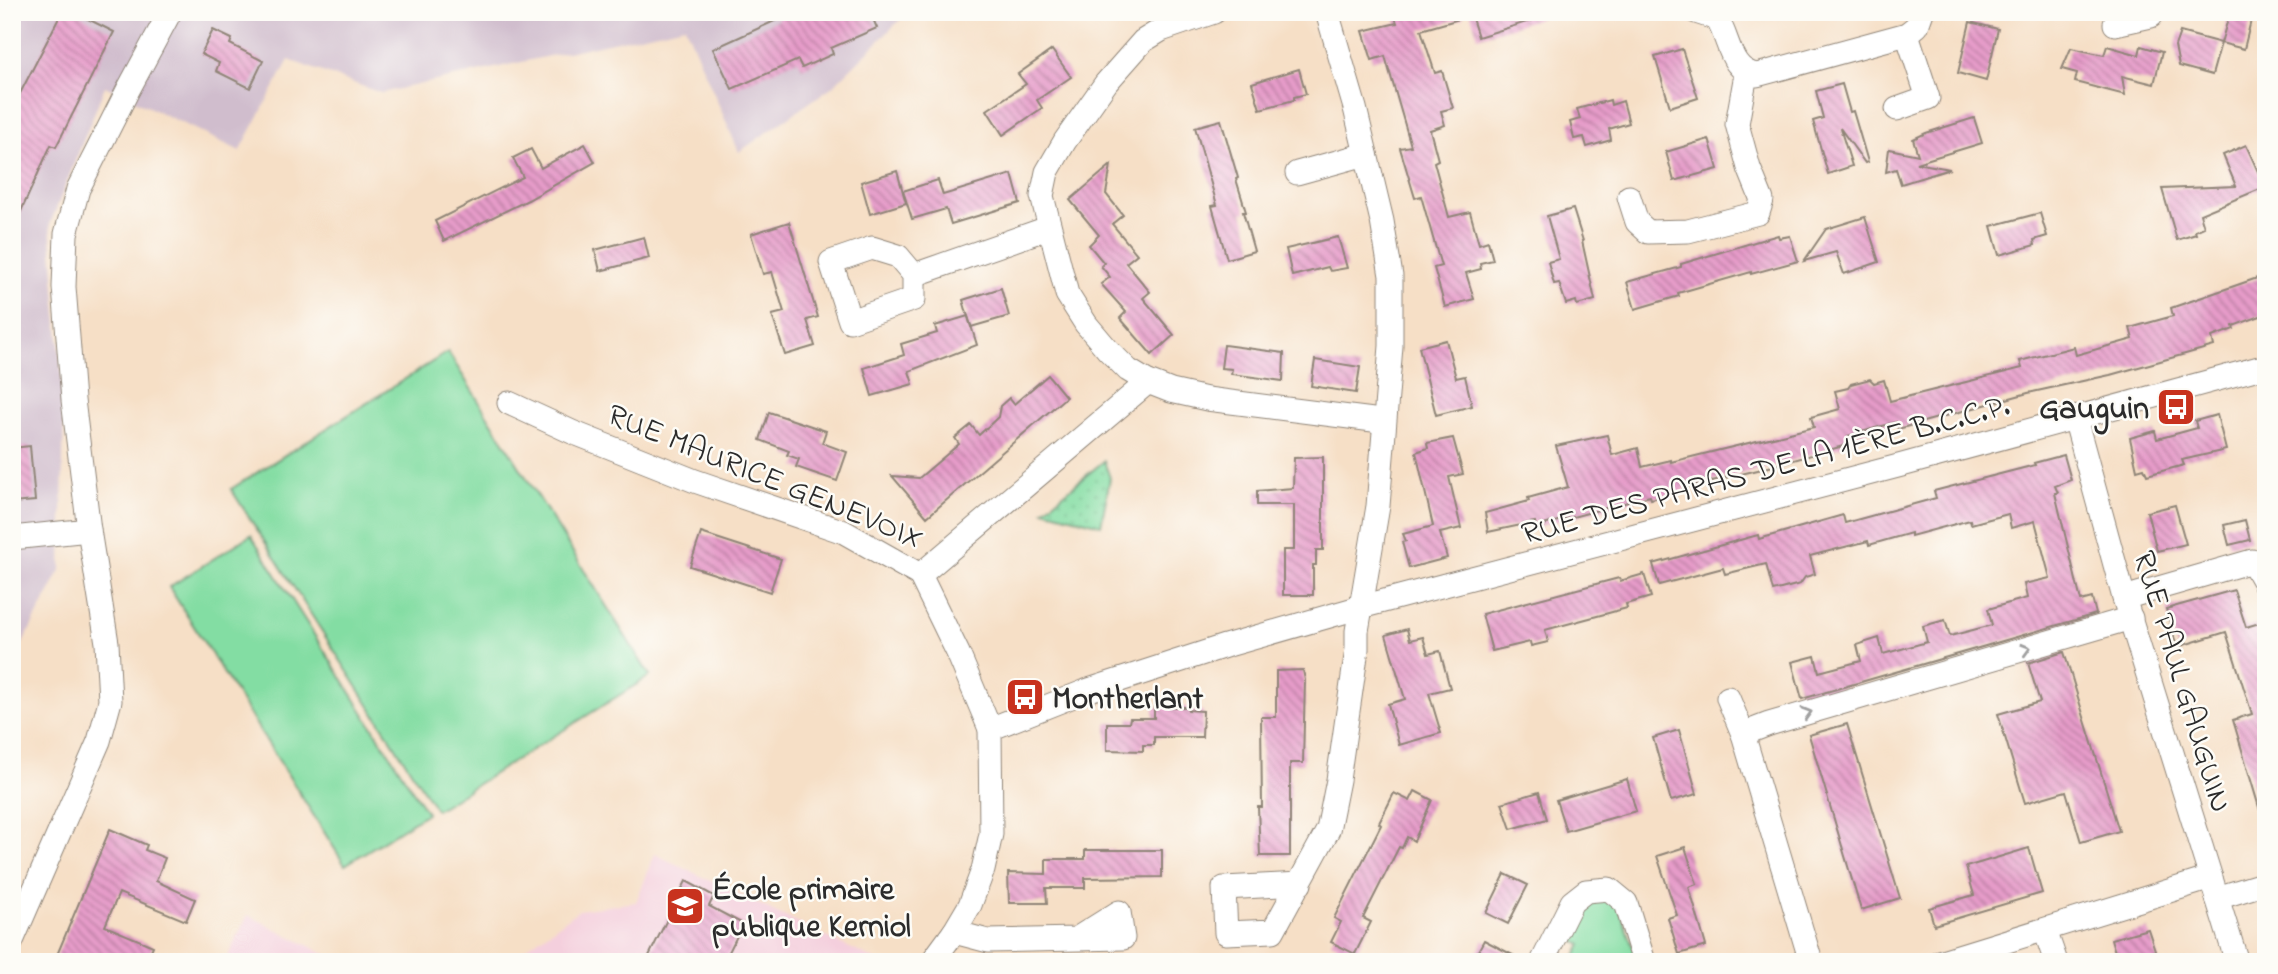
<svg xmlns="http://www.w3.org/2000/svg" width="2278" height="974" viewBox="0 0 2278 974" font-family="'Indie Flower',sans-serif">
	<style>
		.built { fill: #f4cfdd }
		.industrial { fill: #d0bdcd }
		.grass { fill: #83dda3; stroke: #578467; stroke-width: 2 }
		.park { fill: url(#park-dots); stroke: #578467; stroke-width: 2 }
		.building { fill: url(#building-back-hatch) }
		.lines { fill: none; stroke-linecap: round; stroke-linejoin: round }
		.minor-casing { stroke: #908578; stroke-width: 25 }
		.minor { stroke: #fff; stroke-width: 23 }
		.oneway { stroke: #a0a0a0 }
		.labels { text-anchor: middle; stroke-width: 5; stroke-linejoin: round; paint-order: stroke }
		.poi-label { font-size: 32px; font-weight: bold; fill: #2b2b2b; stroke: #fdfcf7; text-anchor: start }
		.street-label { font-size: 32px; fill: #2b2b2b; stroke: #fdfcf7 }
	</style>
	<defs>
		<pattern id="park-dots" width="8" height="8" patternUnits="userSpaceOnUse" patternTransform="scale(1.75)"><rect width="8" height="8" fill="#83dda3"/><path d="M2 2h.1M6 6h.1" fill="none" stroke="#71be8c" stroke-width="1.8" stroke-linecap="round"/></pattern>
		<pattern id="building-back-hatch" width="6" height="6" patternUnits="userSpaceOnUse" patternTransform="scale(1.75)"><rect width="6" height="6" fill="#e69bc9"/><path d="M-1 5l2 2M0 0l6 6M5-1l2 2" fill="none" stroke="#bb7fa3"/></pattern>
	</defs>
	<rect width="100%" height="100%" fill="#fdfcf7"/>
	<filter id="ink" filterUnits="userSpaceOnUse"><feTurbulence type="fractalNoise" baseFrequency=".0143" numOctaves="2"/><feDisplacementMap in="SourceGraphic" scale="14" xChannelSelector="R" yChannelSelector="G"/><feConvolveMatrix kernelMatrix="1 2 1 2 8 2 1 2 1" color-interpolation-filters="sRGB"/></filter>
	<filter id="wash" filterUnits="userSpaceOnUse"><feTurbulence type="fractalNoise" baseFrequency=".00686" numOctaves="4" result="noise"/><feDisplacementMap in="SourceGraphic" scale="28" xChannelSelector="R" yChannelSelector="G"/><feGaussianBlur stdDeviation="1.57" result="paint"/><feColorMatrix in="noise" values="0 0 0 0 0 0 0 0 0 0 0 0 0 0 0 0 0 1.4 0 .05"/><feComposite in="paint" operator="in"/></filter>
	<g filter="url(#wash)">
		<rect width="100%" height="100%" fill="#f6dfc6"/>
		<g class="built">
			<polygon points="655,854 879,962 507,962 579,910 636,902"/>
			<polygon points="248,915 341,962 225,962"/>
		</g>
		<polygon class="industrial" points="12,12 905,12 900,20 833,86 739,152 685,26 381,93 289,60 240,151 105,86 50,224 64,405 61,570 12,664"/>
		<g class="grass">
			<polygon points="448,352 650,676 436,810 231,489"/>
			<polygon points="251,535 427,813 345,865 169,587"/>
			<polygon points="1602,896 1618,905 1638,962 1573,962 1582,945 1564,936 1583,902"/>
		</g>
		<polygon class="park" points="1104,461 1110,478 1101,525 1044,510"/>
		<g id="blocks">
			<g class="building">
				<polygon points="62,12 74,12 114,32 56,147 51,145 12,231 12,109"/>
				<polygon points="776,12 870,12 877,28 831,48 833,54 802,68 798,60 732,89 713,49 779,19"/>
				<polygon points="1410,12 1463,12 1463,18 1421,30 1435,73 1442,71 1453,108 1441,111 1445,125 1430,130 1438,160 1434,162 1449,217 1470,212 1479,244 1488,241 1493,260 1480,263 1481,269 1466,273 1474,299 1445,307 1434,268 1441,266 1421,196 1415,198 1400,148 1411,146 1385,56 1372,60 1363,31 1397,23 1395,17"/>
				<polygon points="1470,12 1543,12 1543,17 1478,37"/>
				<polygon points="2230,12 2253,12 2244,49 2221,43"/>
				<polygon points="1970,22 1998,29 1986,81 1958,73"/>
				<polygon points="213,30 232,39 230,44 263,61 250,88 216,71 219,63 201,54"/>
				<polygon points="2180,32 2221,43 2212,75 2179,66 2175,46"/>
				<polygon points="2107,46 2139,55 2141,46 2162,52 2154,84 2122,76 2125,95 2075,82 2077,73 2062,69 2071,48 2104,55"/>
				<polygon points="1682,49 1698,98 1670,107 1655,57"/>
				<polygon points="1052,50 1071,77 1037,100 1042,108 1003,135 987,110 1026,84 1018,74"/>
				<polygon points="1299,69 1306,94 1294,97 1294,100 1260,109 1252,83"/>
				<polygon points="1842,84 1850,112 1853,111 1868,162 1865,163 1840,128 1852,166 1828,174 1813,121 1823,118 1816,91"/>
				<polygon points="1610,100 1611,105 1623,101 1629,123 1609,129 1611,140 1587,147 1584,137 1574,139 1570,122 1580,119 1577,109"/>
				<polygon points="1974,118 1982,143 1916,163 1950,169 1901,184 1896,169 1886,172 1889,149 1918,155 1913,139 1926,133"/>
				<polygon points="1221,120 1238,178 1236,179 1246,212 1243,212 1254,251 1227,259 1212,206 1217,205 1195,127"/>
				<polygon points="1709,139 1718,169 1674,181 1666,152"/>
				<polygon points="585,144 595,162 528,200 444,241 435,221 523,177 513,158 531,149 541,168"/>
				<polygon points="2246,145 2265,187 2200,214 2204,227 2195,231 2196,234 2177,240 2162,189 2236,186 2223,155"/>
				<polygon points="1111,165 1106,194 1123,215 1112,224 1137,254 1126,263 1150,292 1143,298 1174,335 1152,355 1120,318 1126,312 1101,284 1110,277 1101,266 1104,263 1089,245 1099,235 1070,200"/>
				<polygon points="897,171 906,203 870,214 861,182"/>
				<polygon points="1012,174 1020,203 951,224 946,209 912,219 903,191 938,180 943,195"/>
				<polygon points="1573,209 1583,241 1582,241 1595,300 1577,305 1576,301 1566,304 1559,283 1554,284 1548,262 1559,259 1547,216"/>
				<polygon points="2040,213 2047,236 2034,240 2035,245 1999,255 1991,226"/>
				<polygon points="1865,217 1879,262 1844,274 1836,252 1804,261 1826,229"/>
				<polygon points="789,222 818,317 807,320 815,346 785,355 772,315 784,312 772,272 763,274 751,234"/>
				<polygon points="1778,235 1779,238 1790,236 1798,261 1751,274 1751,272 1678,293 1679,296 1635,309 1627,282 1681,267 1681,264"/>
				<polygon points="644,237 649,258 600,271 595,250"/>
				<polygon points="1338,237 1347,268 1330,271 1328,267 1292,276 1286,249"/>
				<polygon points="2266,275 2266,314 2233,326 2234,329 2212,337 2214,346 2110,375 2028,393 1898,429 1896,422 1848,436 1850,444 1762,469 1683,488 1684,491 1651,499 1650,496 1536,527 1535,522 1488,532 1485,513 1529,501 1528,498 1568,487 1556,446 1607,435 1612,455 1638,448 1642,467 1671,460 1671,462 1814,427 1811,417 1840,409 1835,391 1848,388 1851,384 1870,379 1874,383 1884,380 1890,401 2022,368 2020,361 2074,347 2076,355 2133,339 2130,328 2173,316 2171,308"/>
				<polygon points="1001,288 1009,316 971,327 963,300"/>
				<polygon points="968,316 977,345 909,371 913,384 872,396 864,368 904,355 901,344 937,333 935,326"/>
				<polygon points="1446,340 1456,378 1465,376 1472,406 1436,415 1419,347"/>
				<polygon points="1224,345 1284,353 1283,381 1231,374 1232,369 1221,368"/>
				<polygon points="1315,360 1360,367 1356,393 1311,386"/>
				<polygon points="1048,375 1066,397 927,517 892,476 919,478 959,444 955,438 971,425 979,435 998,417 1000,406 1009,398 1014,404"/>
				<polygon points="769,412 826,431 822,443 847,452 837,481 796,467 799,459 787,455 789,451 760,440"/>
				<polygon points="2217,415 2226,450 2182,460 2184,465 2147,475 2144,468 2137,470 2130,438 2155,431 2157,439 2197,428 2195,421"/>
				<polygon points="1453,438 1463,474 1449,477 1461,528 1440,533 1447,558 1409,568 1402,542 1406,541 1403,534 1433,526 1416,452 1428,448 1427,443"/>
				<polygon points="30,446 35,501 12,503 12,448"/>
				<polygon points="2064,455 2071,480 2055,486 2058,493 2055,493 2081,601 2092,598 2096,614 1802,699 1792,662 1815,656 1819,672 1861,661 1857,645 1879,638 1883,654 1927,642 1923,626 1945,620 1950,636 1992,625 1988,609 2027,598 2024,584 2050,578 2035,521 2011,528 2008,514 1971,524 1970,520 1911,536 1911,533 1869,545 1868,541 1810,556 1815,574 1805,577 1800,584 1773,591 1766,564 1725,574 1723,568 1659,585 1653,564 1758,535 1759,539 1843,515 1845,523 1936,498 1934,491 2035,465 2034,463"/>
				<polygon points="1323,457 1323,550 1316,550 1316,565 1313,565 1313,595 1283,595 1283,550 1294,550 1294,505 1257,505 1257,491 1293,488 1294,458"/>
				<polygon points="2175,505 2186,544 2157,551 2147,512"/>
				<polygon points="2245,520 2250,540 2229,545 2224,525"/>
				<polygon points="701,533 781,559 770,592 690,566"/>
				<polygon points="1644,574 1651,597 1626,604 1627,608 1545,630 1548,642 1531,646 1530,642 1492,651 1482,614 1619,578 1620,581"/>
				<polygon points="2234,590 2246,627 2266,621 2266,813 2261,814 2233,720 2252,714 2226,632 2177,647 2166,609"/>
				<polygon points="1407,629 1410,640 1423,637 1428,654 1440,651 1450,688 1429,693 1441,733 1399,745 1388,704 1405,699 1386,635"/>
				<polygon points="2064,652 2119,831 2081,842 2066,791 2025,803 1998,714 2040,702 2028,663"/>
				<polygon points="1303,670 1305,680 1303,763 1290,763 1290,856 1260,856 1258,807 1262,807 1261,717 1276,717 1276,671"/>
				<polygon points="1154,707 1187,707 1188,710 1203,711 1202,737 1154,737 1154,745 1143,745 1143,751 1107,750 1107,723 1129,723 1130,718 1154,718"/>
				<polygon points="1847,724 1900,898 1861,910 1809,735"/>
				<polygon points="1679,730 1697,794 1671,801 1653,738"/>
				<polygon points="1627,779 1636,811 1566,831 1556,800"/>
				<polygon points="1415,791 1432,800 1414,841 1407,837 1402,848 1399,847 1363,918 1371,922 1355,954 1331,942 1341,922 1334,918 1381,825 1379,823 1394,793 1410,801"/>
				<polygon points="1539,792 1547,819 1511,829 1502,803"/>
				<polygon points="110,829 147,845 145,850 165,858 156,881 195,899 186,921 119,893 105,926 153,946 146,962 54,962"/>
				<polygon points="1685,847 1697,884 1689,887 1706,946 1679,954 1668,918 1677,915 1657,856"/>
				<polygon points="2029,848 2042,893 1934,925 1929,908 1974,895 1966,867"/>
				<polygon points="1085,850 1162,850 1162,877 1085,878 1085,888 1046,888 1047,903 1009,903 1008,873 1046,874 1046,859 1085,859"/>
				<polygon points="1505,874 1528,885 1508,924 1486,913"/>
				<polygon points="686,881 714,896 709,906 743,924 724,962 646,962"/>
				<polygon points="2148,929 2159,962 2118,962 2111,939"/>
				<polygon points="1484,940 1526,962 1472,962"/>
			</g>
		</g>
	</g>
	<g filter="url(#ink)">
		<use href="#blocks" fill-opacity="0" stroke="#908578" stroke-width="2"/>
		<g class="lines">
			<g class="minor-casing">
				<g id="minor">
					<polyline points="1214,12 1161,30 1143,41 1106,83 1065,141 1047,172 1042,196 1067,294 1086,324 1108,350 1128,370 1148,382 1171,391 1207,399 1373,420 1384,424"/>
					<path d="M1696 12 1717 19C1730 39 1729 71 1757 75L1907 34 1917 26 1922 12"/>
					<polyline points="2115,24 2151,16 2152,12"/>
					<polyline points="1897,109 1928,98 1907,34"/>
					<polyline points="1297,173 1366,154"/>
					<polyline points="1629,197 1637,222 1648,232 1688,231 1758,213 1762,200 1749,168 1737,124 1746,74"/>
					<polygon points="872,248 898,256 914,275 914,299 850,321 831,262"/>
					<polyline points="914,275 1048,228"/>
					<polyline points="509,403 572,432 695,481 844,532 920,575 1148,382"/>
					<polyline points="2075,418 2124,598 2237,962"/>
					<polyline points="12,538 89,530"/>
					<polyline points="920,575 958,653 990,729"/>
					<polyline points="2124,598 2252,561 2266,586"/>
					<polyline points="1728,698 1743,734 1811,962"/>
					<polyline points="1743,734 1769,724 2131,618"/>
					<polyline points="1300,884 1224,888 1226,933 1273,931 1328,830 1338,780 1357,649 1357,631 1378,506 1391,346 1391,276 1382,221 1355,108 1327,12"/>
					<polyline points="2217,898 2266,883"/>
					<polyline points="2045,930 2056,962"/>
					<polyline points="954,932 988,941 1123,938 1119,912 1076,939"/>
					<polyline points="12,941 99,741 110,701 107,643 89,530 73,400 64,287 66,234 78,189 128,90 170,12"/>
					<polyline points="932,962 954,932 970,905 983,870 991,834 990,729 1086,691 1225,646 1361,607 1902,465 2266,366"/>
					<polyline points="1542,962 1572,902 1586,891 1609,889 1626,903 1644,962"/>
					<polyline points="1939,962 2211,878"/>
				</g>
			</g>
			<use href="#minor" class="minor"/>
		</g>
		<defs><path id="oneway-chevron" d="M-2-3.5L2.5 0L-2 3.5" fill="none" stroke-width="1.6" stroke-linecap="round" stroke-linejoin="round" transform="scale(1.75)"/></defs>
		<g class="oneway">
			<use href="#oneway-chevron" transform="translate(2026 649) rotate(-16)"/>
			<use href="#oneway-chevron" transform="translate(1807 713) rotate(-16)"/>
		</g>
	</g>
	<defs>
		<g id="bus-square" transform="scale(2.0125)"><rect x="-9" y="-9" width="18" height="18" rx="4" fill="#c8321e" stroke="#fdfcf7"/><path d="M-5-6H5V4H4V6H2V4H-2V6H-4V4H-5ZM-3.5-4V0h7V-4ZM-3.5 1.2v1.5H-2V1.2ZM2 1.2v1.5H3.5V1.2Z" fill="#fff"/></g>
		<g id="school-square" transform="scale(2.0125)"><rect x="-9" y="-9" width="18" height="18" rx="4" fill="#c8321e" stroke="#fdfcf7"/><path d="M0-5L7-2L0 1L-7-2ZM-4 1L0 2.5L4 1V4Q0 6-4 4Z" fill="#fff"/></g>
	</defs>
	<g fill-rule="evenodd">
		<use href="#bus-square" x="2176" y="407"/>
		<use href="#bus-square" x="1025" y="697"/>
		<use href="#school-square" x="685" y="906"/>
	</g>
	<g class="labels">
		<g class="poi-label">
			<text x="2149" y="418" text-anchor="end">Gauguin</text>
			<text x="1052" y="708">Montherlant</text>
			<text x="712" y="899">École primaire<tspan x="712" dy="37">publique Kerniol</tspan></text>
		</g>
		<g class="street-label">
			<text transform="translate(1765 468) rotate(-15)" y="11">RUE DES PARAS DE LA 1ÈRE B.C.C.P.</text>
			<text transform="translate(766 475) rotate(22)" y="11">RUE MAURICE GENEVOIX</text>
			<text transform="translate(2184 681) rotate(73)" y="11">RUE PAUL GAUGUIN</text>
		</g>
	</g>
	<rect width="2278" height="974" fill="none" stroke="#fdfcf7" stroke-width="42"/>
</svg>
